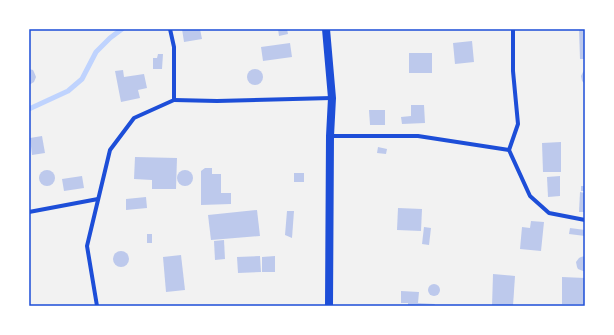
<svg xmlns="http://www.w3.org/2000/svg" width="614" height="335" viewBox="0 0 614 335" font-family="Lato,sans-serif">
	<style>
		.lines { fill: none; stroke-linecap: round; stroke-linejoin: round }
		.stream { stroke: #bfd3fe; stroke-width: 5 }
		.building { fill: #bdc9ec }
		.minor { stroke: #1d4ed8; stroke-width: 4 }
		.secondary { stroke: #1d4ed8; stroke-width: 8 }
		.neatline { fill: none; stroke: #1d4ed8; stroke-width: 1.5 }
	</style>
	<rect width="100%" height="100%" fill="#f2f2f2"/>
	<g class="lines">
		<polyline class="stream" points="29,109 68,91 82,79 96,52 110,38 122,29"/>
	</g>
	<g class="building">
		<polygon points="182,29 200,29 202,39 184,42"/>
		<polygon points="278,29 287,29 288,34 279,36"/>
		<polygon points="579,29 585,29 585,59 580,59"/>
		<polygon points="472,41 474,62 455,64 453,43"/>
		<polygon points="290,43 292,57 263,61 261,47"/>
		<rect x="409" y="53" width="23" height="20"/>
		<polygon points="158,54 163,54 162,69 153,69 153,58 157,58"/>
		<circle cx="255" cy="77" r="8"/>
		<polygon points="29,69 33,70 34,72 36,77 34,82 29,85"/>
		<polygon points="123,70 124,77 144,74 147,88 138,90 140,98 121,102 115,71"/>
		<polygon points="585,70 585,84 582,81 581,76 583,72"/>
		<polygon points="411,105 424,105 425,123 402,124 401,117 411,116"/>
		<polygon points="369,110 385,110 385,125 370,125"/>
		<polygon points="42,136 45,153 32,155 30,138"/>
		<polygon points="561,142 561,172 543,172 542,143"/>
		<polygon points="378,147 387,149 386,154 377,153"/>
		<polygon points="135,157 177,158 176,189 152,189 152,180 134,179"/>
		<polygon points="205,168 212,168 212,174 221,174 221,193 231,193 231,204 201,205 201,171"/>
		<circle cx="47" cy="178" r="8"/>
		<circle cx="185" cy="178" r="8"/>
		<rect x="294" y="173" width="10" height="9"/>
		<polygon points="82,176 84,188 64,191 62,179"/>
		<polygon points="560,176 560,196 548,197 547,177"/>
		<rect x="581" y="186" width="4" height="5"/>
		<polygon points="580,192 585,193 585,212 579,212"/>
		<polygon points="146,197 147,208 126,210 126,199"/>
		<polygon points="398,208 422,209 421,231 397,230"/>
		<polygon points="257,210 260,236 211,240 208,215"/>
		<polygon points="287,211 294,211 292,238 285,235"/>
		<polygon points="531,221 544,222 541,251 520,249 522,227 530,228"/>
		<polygon points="424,227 431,228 429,245 422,244"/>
		<polygon points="570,228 585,230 585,236 569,234"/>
		<rect x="147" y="234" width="5" height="9"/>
		<polygon points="224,240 225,259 215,260 214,241"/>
		<circle cx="121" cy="259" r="8"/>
		<polygon points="181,255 185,290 166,292 163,257"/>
		<polygon points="260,256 261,272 238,273 237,257"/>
		<polygon points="275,256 275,272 262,272 262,257"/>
		<polygon points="585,256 585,271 583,271 578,269 577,267 576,262 579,258 581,257"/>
		<polygon points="493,274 515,276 513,306 492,306"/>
		<polygon points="562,277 585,278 585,304 562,304"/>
		<circle cx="434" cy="290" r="6"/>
		<polygon points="401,291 419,292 418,303 435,304 434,306 408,306 408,303 401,303"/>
	</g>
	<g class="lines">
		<g class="minor">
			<polyline points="174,100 217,101 332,98"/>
			<polyline points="330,136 418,136 509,150 530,196 549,213 585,220"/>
			<polyline points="509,150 518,124 513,71 513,29"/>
			<polyline points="29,212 98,199"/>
			<polyline points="97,306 87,246 110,150 134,118 174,100 174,47 170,29"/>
		</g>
		<polyline class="secondary" points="326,29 332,98 330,136 329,306"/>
	</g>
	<rect width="614" height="335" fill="none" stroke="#ffffff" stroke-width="60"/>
	<rect x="30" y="30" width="554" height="275" class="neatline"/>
</svg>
